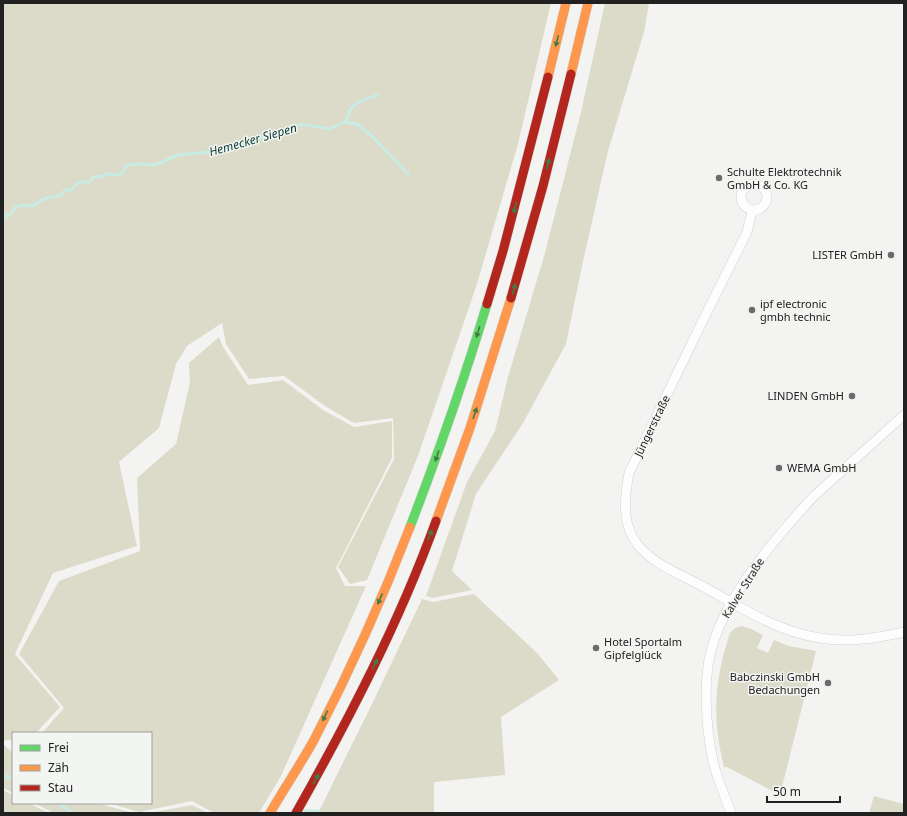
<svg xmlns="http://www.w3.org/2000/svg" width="907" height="816" viewBox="0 0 907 816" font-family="'Noto Sans',sans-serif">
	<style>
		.green { fill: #dcdbc9 }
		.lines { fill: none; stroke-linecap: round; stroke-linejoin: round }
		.stream { stroke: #c8ece3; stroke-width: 3 }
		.street-casing { stroke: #d0d1d0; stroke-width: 10 }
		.fast-casing { stroke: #d0d1d0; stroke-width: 10 }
		.slow-casing { stroke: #d0d1d0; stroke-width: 10 }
		.jam-casing { stroke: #d0d1d0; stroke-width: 10 }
		.street { stroke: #fdfdfd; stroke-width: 9 }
		.fast { stroke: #63d668; stroke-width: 9 }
		.slow { stroke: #ff974d; stroke-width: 9 }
		.jam { stroke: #b3261e; stroke-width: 9 }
		.oneway { fill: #427c44 }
		.poi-dot { fill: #6a6b6a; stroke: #f2f5f1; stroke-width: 1.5 }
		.labels { text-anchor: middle; stroke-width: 3; stroke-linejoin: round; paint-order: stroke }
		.poi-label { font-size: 11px; fill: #202120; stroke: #f2f5f1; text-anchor: start }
		.street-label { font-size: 11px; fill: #202120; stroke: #f2f5f1 }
		.water-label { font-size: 12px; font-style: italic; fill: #0e3d35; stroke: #f2f5f1 }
	</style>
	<rect width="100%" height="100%" fill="#f3f4f2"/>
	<g class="green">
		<polygon points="3,3 551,3 518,144 477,284 418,456 367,580 350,584 338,567 394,459 393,418 354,423 325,406 284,376 249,379 226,344 222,323 187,346 176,364 159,428 119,462 137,546 53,573 15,654 60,707 36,733 13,733 13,739 3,741"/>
		<polygon points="605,3 649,3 644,32 608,151 582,266 566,344 523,423 476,494 452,571 472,590 433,598 426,596 467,482 495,431 508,377 545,253 581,112"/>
		<polygon points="219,337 223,347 248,385 283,380 323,410 354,427 392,421 392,458 336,568 345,586 366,586 281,776 259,813 214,813 192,801 139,812 108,803 151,803 151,733 42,733 64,708 19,654 59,581 140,551 137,478 176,444 190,382 189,363"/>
		<polygon points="474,594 537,653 559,680 501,717 505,775 434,782 434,813 318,813 371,706 422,599 433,602"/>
		<path d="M741 626 749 628 763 635 757 648 768 653 774 640 789 646 816 651 780 795 727 767H724C712 718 714 681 730 633L735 628Z"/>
		<polygon points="3,744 13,753 13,793 3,788"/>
		<polygon points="3,790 13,795 13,803 28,803 49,813 3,813"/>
		<polygon points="874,796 904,804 904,813 869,813"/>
		<polygon points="34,803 96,803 134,813 54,813"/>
		<polygon points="192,805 208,813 149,813"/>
	</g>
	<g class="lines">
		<g class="stream">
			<path d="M345 122C348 118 348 114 350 110 355 101 369 98 378 95"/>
			<path d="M3 217 9 215 16 207 23 205 32 206 46 198 59 196 63 193 65 190H72C76 183 80 181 89 182L95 176 100 177 106 174 120 175 127 165 137 164 155 165 178 155 209 152 214 153 226 146 288 131 298 125H308L329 129 345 122 357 124 373 137 408 174"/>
			<polyline points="3,775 13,779"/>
			<polyline points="58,803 73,813"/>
			<polyline points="304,811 318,811 321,813"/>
		</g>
		<g class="street-casing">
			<g id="street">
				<circle cx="754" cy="197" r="13"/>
				<path d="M752 211 747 232 702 322 629 473C625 494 622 518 633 538 647 562 678 573 702 586 739 606 777 632 820 638 848 643 877 638 904 632"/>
				<path d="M731 813C725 796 717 779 713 761 706 728 702 676 713 644 729 592 777 536 813 497L904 415"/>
			</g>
		</g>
		<g class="fast-casing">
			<path id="fast" d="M410 527C438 454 464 380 487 304"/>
		</g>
		<g class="slow-casing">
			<g id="slow">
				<polyline points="571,74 588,3"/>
				<polyline points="548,77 566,3"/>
				<polyline points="436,521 470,428 511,298"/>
				<path d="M270 813C284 789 300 765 314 740 350 671 382 600 410 527"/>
			</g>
		</g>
		<g class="jam-casing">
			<g id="jam">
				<polyline points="511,298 543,186 571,74"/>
				<polyline points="487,304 503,251 548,77"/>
				<path d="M296 813C349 719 399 623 436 521"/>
			</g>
		</g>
		<use href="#street" class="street"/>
		<use href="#fast" class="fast"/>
		<use href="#slow" class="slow"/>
		<use href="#jam" class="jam"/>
	</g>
	<defs><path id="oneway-solid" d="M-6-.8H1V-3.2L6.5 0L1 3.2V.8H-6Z"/></defs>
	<g class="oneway">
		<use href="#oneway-solid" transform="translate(557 41) rotate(104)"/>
		<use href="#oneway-solid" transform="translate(548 164) rotate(-76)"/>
		<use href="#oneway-solid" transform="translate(515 208) rotate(105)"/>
		<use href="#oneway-solid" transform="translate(514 289) rotate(-74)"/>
		<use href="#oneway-solid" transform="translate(478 332) rotate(107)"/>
		<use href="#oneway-solid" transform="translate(475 413) rotate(-71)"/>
		<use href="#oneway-solid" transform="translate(437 456) rotate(109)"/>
		<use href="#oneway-solid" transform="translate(430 535) rotate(-68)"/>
		<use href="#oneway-solid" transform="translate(380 599) rotate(114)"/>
		<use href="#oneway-solid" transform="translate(375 664) rotate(-65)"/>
		<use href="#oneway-solid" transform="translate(325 716) rotate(116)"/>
		<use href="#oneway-solid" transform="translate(316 779) rotate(-60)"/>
	</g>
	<g class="poi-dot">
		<circle cx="719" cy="178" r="4"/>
		<circle cx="891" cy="255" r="4"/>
		<circle cx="752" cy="310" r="4"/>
		<circle cx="852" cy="396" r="4"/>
		<circle cx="779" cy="468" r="4"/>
		<circle cx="596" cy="648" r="4"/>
		<circle cx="828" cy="683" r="4"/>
	</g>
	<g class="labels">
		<g class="poi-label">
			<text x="727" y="176">Schulte Elektrotechnik<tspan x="727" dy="13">GmbH &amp; Co. KG</tspan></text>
			<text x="883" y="259" text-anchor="end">LISTER GmbH</text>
			<text x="760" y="308">ipf electronic<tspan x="760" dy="13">gmbh technic</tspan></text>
			<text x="844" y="400" text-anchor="end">LINDEN GmbH</text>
			<text x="787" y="472">WEMA GmbH</text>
			<text x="604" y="646">Hotel Sportalm<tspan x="604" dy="13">Gipfelglück</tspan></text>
			<text x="820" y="681" text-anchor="end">Babczinski GmbH<tspan x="820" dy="13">Bedachungen</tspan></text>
		</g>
		<g class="street-label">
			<text transform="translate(652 426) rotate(-64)" y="4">Jüngerstraße</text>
			<text transform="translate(743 588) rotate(-58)" y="4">Kalver Straße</text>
		</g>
		<g class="water-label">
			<text transform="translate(253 140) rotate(-16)" y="4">Hemecker Siepen</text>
		</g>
	</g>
	<rect width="907" height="816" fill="none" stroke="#202120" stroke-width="8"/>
	<rect x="12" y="732" width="140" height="72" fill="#f2f5f1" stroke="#9ea09d"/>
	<rect x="20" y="745" width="20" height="6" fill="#63d668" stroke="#9ea09d"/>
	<text x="48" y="752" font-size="12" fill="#202120">Frei</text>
	<rect x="20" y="765" width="20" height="6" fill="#ff974d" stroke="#9ea09d"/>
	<text x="48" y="772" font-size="12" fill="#202120">Zäh</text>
	<rect x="20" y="785" width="20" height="6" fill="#b3261e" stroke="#9ea09d"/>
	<text x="48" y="792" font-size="12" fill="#202120">Stau</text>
	<path d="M767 796v6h73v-6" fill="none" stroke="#202120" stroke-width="2"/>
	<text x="773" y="796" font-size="12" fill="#202120" stroke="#f2f5f1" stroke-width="3" paint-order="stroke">50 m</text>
</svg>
